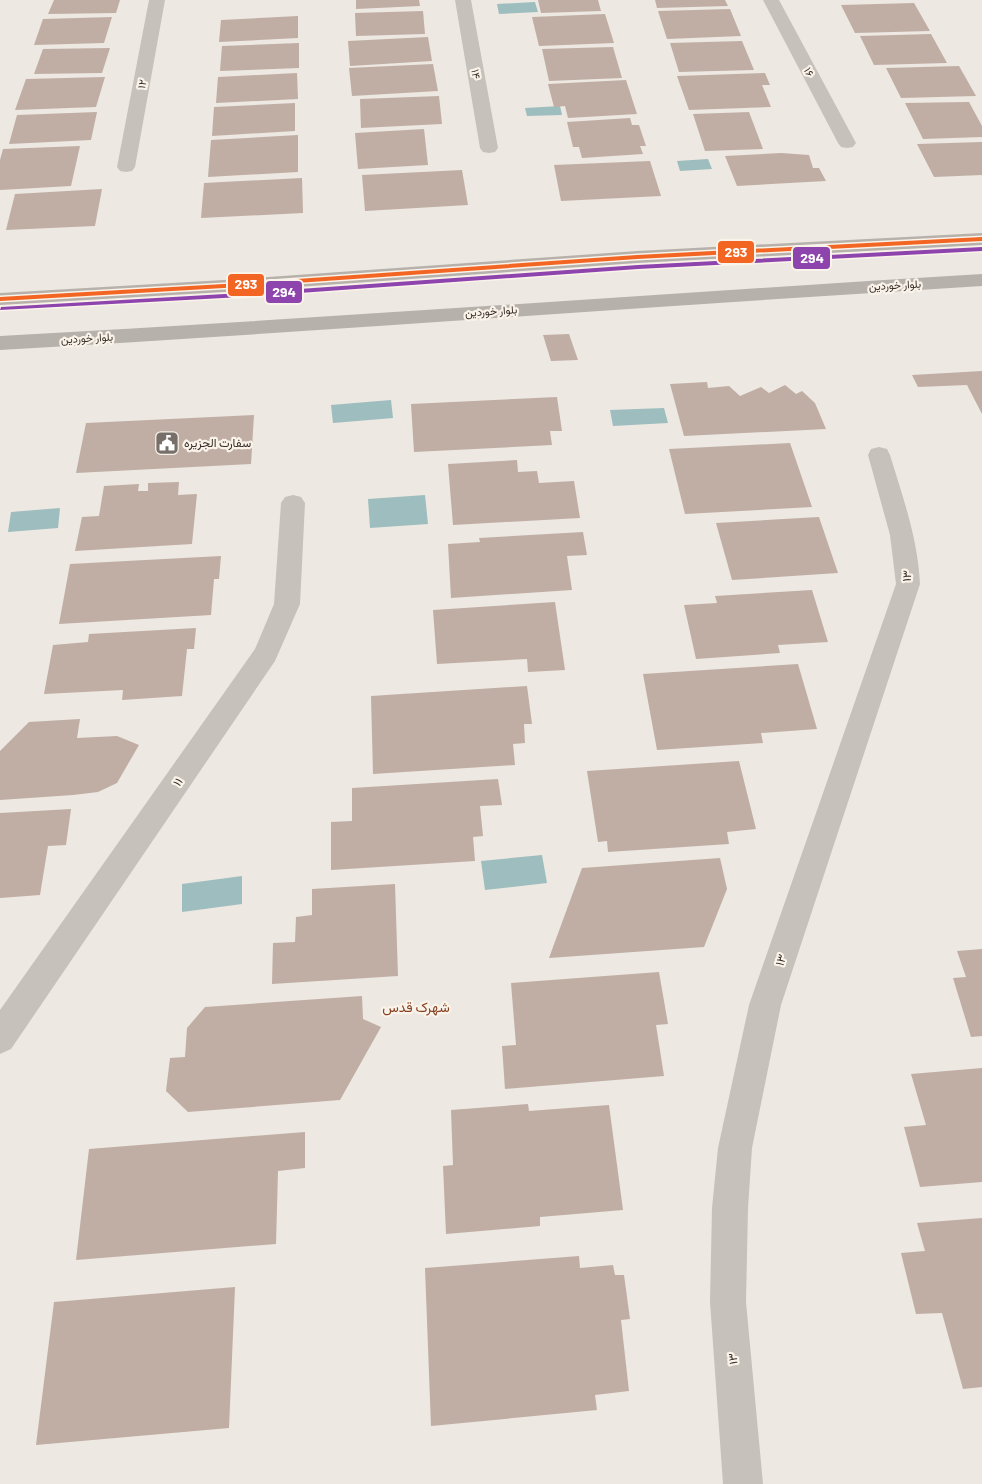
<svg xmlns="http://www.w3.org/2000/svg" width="982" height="1484" viewBox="0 0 982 1484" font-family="Barlow,Vazirmatn,sans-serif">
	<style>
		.water { fill: #9ebdbe }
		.building { fill: #c0aea4 }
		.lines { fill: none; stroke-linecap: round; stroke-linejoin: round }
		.minor { fill: #c6c1bb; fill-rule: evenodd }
		.secondary { fill: #b7b1ab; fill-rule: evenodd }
		.bus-1-casing { stroke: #faf3ea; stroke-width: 3 }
		.bus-2-casing { stroke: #faf3ea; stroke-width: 3 }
		.bus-1 { fill: #f26522; fill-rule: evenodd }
		.bus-2 { fill: #8e44ad; fill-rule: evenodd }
		.labels { text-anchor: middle; stroke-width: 4.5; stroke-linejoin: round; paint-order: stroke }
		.far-street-label { font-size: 11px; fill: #382e29; stroke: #faf3ea }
		.poi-label { font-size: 12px; fill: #382e29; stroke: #faf3ea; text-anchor: start }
		.street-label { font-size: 12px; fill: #382e29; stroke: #faf3ea }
		.neighbourhood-label { font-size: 14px; fill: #863f22; stroke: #faf3ea }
		.line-badge { stroke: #faf3ea; stroke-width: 2 }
		.badge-label { font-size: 14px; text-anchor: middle; font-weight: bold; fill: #fff }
	</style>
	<rect width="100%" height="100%" fill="#ede8e2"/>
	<g class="water">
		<polygon points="535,2 538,12 499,14 497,4"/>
		<polygon points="560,106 562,115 527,116 525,108"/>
		<polygon points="708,159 712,169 680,171 677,161"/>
		<polygon points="391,400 393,418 333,423 331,405"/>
		<polygon points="664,408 668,423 613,426 610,410"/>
		<polygon points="425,495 428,524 370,528 368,499"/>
		<polygon points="60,508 58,528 8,532 11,512"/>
		<polygon points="542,855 547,883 485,890 481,861"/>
		<polygon points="242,876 242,904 182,912 182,884"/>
	</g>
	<g class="building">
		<polygon points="54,0 120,0 116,13 48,14"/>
		<polygon points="356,0 419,0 420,6 356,9"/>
		<polygon points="538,0 598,0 601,11 541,13"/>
		<polygon points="655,0 725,0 728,6 657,8"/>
		<polygon points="914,3 930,31 855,33 841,5"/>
		<polygon points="730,9 741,36 667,39 658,11"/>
		<polygon points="423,11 425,34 356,36 355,13"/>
		<polygon points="605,14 614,43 539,46 532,17"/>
		<polygon points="298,16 298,38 219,42 221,20"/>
		<polygon points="112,17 104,43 34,45 43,19"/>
		<polygon points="931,34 947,63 874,65 860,36"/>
		<polygon points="428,37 432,61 350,66 348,41"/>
		<polygon points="742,41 754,70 679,72 670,43"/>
		<polygon points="299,43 299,68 220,71 222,46"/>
		<polygon points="613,47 622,78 549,81 542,49"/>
		<polygon points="110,48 102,73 34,74 43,49"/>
		<polygon points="433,64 438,91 352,96 349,68"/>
		<polygon points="959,66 976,96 901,98 886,68"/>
		<polygon points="297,73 298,99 216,103 218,77"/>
		<polygon points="765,73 770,85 762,85 771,107 689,110 677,76"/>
		<polygon points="105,77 96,107 15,110 26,79"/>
		<polygon points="626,80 637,114 568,118 565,106 554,107 548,84"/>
		<polygon points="439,96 442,124 361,128 360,99"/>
		<polygon points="969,102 982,126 982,137 923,139 905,103"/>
		<polygon points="295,103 295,131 212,136 214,107"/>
		<polygon points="97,112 91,140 9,144 17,115"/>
		<polygon points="749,112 763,149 705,151 693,114"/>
		<polygon points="630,118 632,125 639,125 646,146 640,146 643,154 582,158 579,147 573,147 567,122"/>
		<polygon points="424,129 428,165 358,169 355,133"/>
		<polygon points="298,135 298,172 208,177 211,140"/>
		<polygon points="982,142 982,175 934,177 917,144"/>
		<polygon points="80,146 71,186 0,190 0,160 3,149"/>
		<polygon points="781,153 809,155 813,168 819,168 826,181 737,186 725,156"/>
		<polygon points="650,161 661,196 561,201 554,165"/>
		<polygon points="462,170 468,205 365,211 362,175"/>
		<polygon points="302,178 303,213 201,218 204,183"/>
		<polygon points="102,189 95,226 6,230 15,194"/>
		<polygon points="569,334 578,360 551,361 543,335"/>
		<polygon points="982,371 982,414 967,385 918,387 912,375"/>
		<polygon points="707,382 708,388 729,386 740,396 761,387 769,393 785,385 796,394 802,391 815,403 826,429 684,436 670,384"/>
		<polygon points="557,397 562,431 550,431 552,445 414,452 411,404"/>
		<polygon points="254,415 251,464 76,473 86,423"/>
		<polygon points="790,443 812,507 685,514 669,449"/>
		<polygon points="517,460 518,472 537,471 539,483 574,481 580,518 453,525 448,464"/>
		<polygon points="179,482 178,495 197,494 192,544 75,551 82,517 99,516 104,486 139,484 138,491 148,491 148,483"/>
		<polygon points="819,517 838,573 732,580 716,523"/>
		<polygon points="583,532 587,555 567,556 572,590 451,598 448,544 480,542 479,538"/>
		<polygon points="221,556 219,579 214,579 211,615 59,624 70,564"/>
		<polygon points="812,590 828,642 778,645 780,653 696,659 684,605 717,603 715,596"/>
		<polygon points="555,602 565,670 528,672 527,659 437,664 433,610"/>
		<polygon points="196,628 194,649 187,649 182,696 122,700 123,690 44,694 53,645 88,642 89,634"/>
		<polygon points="798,664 817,729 761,733 763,743 657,750 643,674"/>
		<polygon points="527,686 532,724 524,724 525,743 513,744 515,765 373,774 371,696"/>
		<polygon points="80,719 77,738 117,736 139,745 117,783 98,792 73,795 0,800 0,751 29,722"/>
		<polygon points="739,761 756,829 727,832 729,844 608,852 607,841 598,842 587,771"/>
		<polygon points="498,779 502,805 480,806 483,836 473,837 475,861 331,870 331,822 352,821 352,788"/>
		<polygon points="71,809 66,845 48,846 40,895 0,898 0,813"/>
		<polygon points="720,858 727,889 704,947 549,958 582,868"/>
		<polygon points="395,884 398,976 272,984 273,943 295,942 296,917 312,915 312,889"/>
		<polygon points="982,949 982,1036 971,1037 953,978 966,977 957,951"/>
		<polygon points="659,972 668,1024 656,1025 664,1076 505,1089 502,1046 516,1045 511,983"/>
		<polygon points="362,996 363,1019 381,1027 340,1100 188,1112 166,1091 170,1058 185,1057 187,1028 205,1007"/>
		<polygon points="982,1068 982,1182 920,1187 904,1127 926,1125 911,1074"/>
		<polygon points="528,1104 529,1111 609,1105 623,1210 540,1217 540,1226 446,1234 443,1166 453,1165 451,1110"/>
		<polygon points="305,1132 305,1168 278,1171 276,1244 76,1260 89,1149"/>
		<polygon points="982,1218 982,1387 963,1389 942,1313 916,1314 901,1253 925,1251 917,1223"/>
		<polygon points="579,1256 580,1268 613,1265 615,1275 624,1275 630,1319 621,1320 629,1391 595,1395 597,1410 431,1426 425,1268"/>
		<polygon points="235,1287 229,1428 36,1445 54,1302"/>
	</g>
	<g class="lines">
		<g class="minor">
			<polygon points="149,0 165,0 135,167 132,171 126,172 120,171 117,167"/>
			<polygon points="455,0 471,0 498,148 495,152 489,153 483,152 480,148"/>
			<polygon points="763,0 779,0 856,143 853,147 847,148 841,147 838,143"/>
			<path d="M879 447 887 449 890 455C903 498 918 539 920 584L781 1005 752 1148 748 1208 746 1302 763 1484H723L710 1302 712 1208 718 1148 749 1005 896 584 890 535 868 455 871 449Z"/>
			<polygon points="293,495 301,497 305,503 300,604 275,661 11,1049 0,1054 0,1010 255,649 274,604 281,503 285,497"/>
		</g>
		<g class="secondary">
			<polygon points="982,233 982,245 637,263 241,291 0,305 0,293 241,279 637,251"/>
			<path d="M982 274V286C655 306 328 331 0 350V336C328 318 655 294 982 274Z"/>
		</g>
		<g class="bus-1-casing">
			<polygon id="bus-1" points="982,237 982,241 637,259 241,287 0,301 0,297 241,283 637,255"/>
		</g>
		<g class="bus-2-casing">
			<polygon id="bus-2" points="982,247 982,251 638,269 242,297 0,310 1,307 242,293 638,265"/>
		</g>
		<use href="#bus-1" class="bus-1"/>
		<use href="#bus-2" class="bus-2"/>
	</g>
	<defs>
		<g id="civic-square" transform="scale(1.25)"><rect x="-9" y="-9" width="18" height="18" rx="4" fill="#776f6a" stroke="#faf3ea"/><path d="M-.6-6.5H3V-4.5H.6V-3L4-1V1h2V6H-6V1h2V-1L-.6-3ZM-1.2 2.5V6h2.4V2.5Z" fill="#fff"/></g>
	</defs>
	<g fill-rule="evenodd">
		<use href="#civic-square" x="167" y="443"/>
	</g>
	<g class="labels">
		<g class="far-street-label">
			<text transform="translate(809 72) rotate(62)" y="4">۱۶</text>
			<text transform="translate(476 74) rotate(80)" y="4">۱۴</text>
			<text transform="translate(142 84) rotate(-79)" y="4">۱۲</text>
			<text transform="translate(895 285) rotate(-3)" y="4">بلوار خوردین</text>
			<text transform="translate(491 311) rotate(-4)" y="4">بلوار خوردین</text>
			<text transform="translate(87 338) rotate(-3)" y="4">بلوار خوردین</text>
		</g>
		<g class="poi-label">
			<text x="184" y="447">سفارت الجزیره</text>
		</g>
		<g class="street-label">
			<text transform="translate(907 576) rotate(-88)" y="4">۱۳</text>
			<text transform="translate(178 782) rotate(-55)" y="4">۱۱</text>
			<text transform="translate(781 960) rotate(-71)" y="4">۱۳</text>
			<text transform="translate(733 1359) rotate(-95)" y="4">۱۳</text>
		</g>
		<g class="neighbourhood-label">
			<text x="416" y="1012">شهرک قدس</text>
		</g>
	</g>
	<g class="line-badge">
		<rect x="717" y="240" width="38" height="24" rx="5" fill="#f26522"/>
		<rect x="792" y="246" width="39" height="24" rx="5" fill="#8e44ad"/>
		<rect x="227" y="273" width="38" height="24" rx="5" fill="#f26522"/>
		<rect x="265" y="280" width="38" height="24" rx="5" fill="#8e44ad"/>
	</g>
	<g class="badge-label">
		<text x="736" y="257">293</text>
		<text x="812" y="263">294</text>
		<text x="246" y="289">293</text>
		<text x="284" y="297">294</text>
	</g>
</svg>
